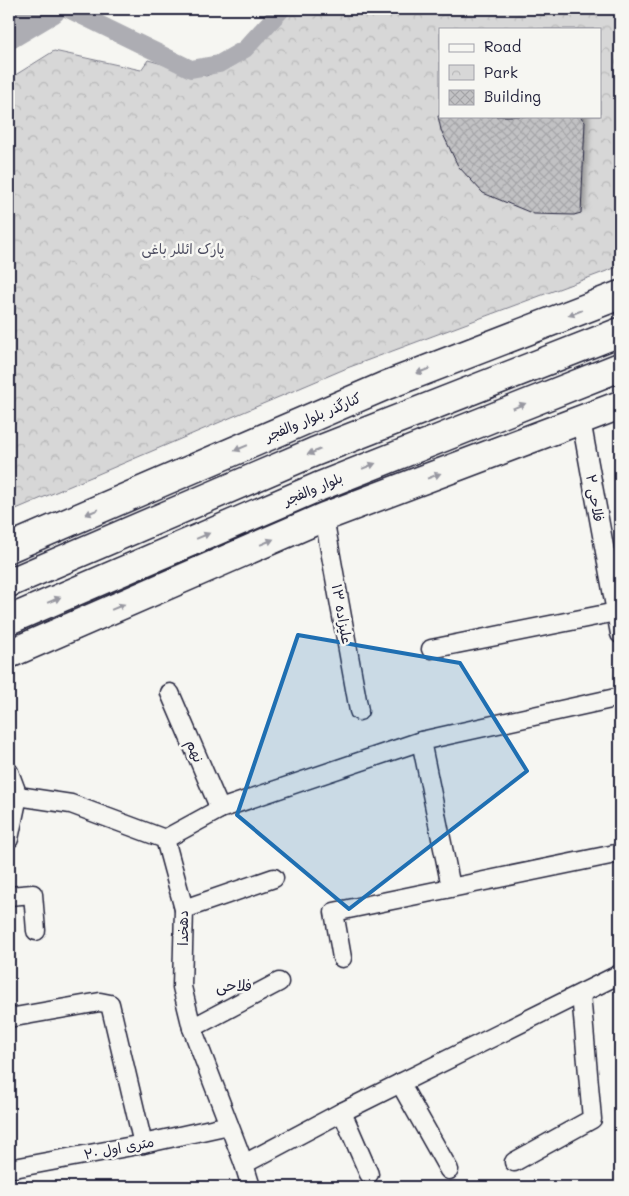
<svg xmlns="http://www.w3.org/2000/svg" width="629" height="1196" viewBox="0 0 629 1196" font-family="Mali,'Playpen Sans Arabic',sans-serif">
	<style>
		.park { fill: url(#park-crowns); stroke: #7c7c89; fill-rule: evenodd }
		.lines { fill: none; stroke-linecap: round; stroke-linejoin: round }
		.canal { stroke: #adadb3; stroke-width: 18 }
		.river { stroke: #adadb3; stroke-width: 30 }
		.building { fill: url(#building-cross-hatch); stroke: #22223b; filter: url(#shadow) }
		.street-casing { stroke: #22223b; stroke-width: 21 }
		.primary-casing { stroke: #22223b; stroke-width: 31 }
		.highway-casing { stroke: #22223b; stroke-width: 31 }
		.street { stroke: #f6f6f2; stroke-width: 18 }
		.primary { stroke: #f6f6f2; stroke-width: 28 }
		.highway { stroke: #f6f6f2; stroke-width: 28 }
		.oneway { fill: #9797a0 }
		.marked { fill: #1f6fb2; fill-opacity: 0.2; stroke: #1f6fb2; stroke-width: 4; stroke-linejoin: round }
		.labels { text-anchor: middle; stroke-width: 5; stroke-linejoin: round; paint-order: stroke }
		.park-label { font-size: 14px; fill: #4f4f62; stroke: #f6f6f2 }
		.street-label { font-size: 14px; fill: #22223b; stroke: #f6f6f2 }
		.neighbourhood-label { font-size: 15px; fill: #22223b; stroke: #f6f6f2 }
	</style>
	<defs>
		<pattern id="park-crowns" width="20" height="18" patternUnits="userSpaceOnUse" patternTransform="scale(1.25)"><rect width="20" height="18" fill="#d7d7d7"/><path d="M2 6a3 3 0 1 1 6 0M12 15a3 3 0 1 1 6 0" fill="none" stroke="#b8b8b9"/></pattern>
		<pattern id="building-cross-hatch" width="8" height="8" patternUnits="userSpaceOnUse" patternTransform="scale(1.25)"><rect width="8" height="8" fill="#c2c2c4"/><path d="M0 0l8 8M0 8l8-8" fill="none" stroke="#a6a6a9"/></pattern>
		<filter id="shadow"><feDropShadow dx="4.5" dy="-4.5" stdDeviation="2.5" flood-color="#0004"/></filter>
	</defs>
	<rect width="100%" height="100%" fill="#f6f6f2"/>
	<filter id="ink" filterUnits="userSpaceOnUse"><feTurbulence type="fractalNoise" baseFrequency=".02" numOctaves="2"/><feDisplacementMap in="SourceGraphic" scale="10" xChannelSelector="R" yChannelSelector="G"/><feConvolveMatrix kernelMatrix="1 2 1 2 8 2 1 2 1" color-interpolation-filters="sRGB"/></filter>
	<g filter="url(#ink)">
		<path class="park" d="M296 9H620V266L347 368 9 512V79L54 51 141 70 148 60 206 76 231 65 247 52 273 23ZM440 29H600V116H440Z"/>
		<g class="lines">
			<polyline class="canal" points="68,9 191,69 219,64 245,49 282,9"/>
			<polyline class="river" points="9,34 51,9"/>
		</g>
		<polygon class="building" points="438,116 580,116 585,122 581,213 574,215 534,214 483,193 458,166 441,130"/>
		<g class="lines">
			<g class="street-casing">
				<g id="street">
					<polyline points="581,420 620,634"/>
					<polyline points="324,517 359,711"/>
					<polyline points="431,649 616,612"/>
					<polyline points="170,693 220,809"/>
					<polyline points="9,772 18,796 71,804 165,839 184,909 182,987 192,1028 244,1164 251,1187"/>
					<polyline points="9,839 18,796"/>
					<polyline points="165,839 220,809 421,741"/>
					<polyline points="451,887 421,741 620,697"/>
					<polyline points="9,896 33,894 36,931"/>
					<polyline points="184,909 274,878"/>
					<polyline points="342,958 334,912 620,853"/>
					<polyline points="9,1018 100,1002 110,1004 143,1144"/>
					<polyline points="192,1028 279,982"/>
					<polyline points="400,1083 449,1170"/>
					<polyline points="342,1112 369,1174"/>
					<polyline points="514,1162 592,1119 581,994"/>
					<polyline points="244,1164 342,1112 620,974"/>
					<polyline points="9,1169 143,1144 229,1125"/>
				</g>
			</g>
			<g class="primary-casing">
				<g id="primary">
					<polyline points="9,548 387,385 620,295"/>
					<polyline points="9,654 324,517 620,405"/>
				</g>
			</g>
			<g class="highway-casing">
				<g id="highway">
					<polyline points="9,583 314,452 620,332"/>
					<polyline points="9,620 318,487 620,367"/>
				</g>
			</g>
			<use href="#street" class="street"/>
			<use href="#primary" class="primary"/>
			<use href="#highway" class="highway"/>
		</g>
		<defs><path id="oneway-solid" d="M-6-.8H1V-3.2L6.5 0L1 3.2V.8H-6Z" transform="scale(1.25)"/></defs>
		<g class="oneway">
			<use href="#oneway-solid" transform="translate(575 313) rotate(159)"/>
			<use href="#oneway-solid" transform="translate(423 371) rotate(159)"/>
			<use href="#oneway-solid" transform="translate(519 406) rotate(-22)"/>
			<use href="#oneway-solid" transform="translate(241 448) rotate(157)"/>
			<use href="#oneway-solid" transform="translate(314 452) rotate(158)"/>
			<use href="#oneway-solid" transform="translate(369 466) rotate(-22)"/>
			<use href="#oneway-solid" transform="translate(434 476) rotate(-21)"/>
			<use href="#oneway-solid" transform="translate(92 512) rotate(157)"/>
			<use href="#oneway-solid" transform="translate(203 536) rotate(-23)"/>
			<use href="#oneway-solid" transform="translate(267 542) rotate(-23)"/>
			<use href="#oneway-solid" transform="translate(54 600) rotate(-23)"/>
			<use href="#oneway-solid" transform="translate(118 607) rotate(-23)"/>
		</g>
	</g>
	<path class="marked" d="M298 635 460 663 527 771 349 909 237 815Z"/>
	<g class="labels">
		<g class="park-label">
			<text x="183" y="254">پارک ائللر باغی</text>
		</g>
		<g class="street-label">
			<text transform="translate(313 417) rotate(-23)" y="5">کنارگذر بلوار والفجر</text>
			<text transform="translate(313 489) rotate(-23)" y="5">بلوار والفجر</text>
			<text transform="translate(595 498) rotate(80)" y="5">فلاحی ۲</text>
			<text transform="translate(342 614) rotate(80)" y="5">۱۳ علیزاده</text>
			<text transform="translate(195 751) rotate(67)" y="5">نهم</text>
			<text transform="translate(183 928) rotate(-90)" y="5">دهخدا</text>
			<text transform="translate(119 1148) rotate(-11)" y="5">۲۰ متری اول</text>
		</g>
		<g class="neighbourhood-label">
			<text x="234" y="991">فلاحی</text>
		</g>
	</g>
	<rect width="629" height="1196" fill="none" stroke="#f6f6f2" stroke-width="30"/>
	<rect x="15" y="15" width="599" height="1166" fill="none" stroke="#22223b" stroke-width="2" filter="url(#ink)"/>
	<rect x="439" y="28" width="162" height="90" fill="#f6f6f2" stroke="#a1a1a9"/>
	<rect x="449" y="44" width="25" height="8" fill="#f6f6f2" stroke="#a1a1a9"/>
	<text x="484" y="52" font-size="15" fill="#22223b">Road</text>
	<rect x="449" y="65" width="25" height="15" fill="url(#park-crowns)" stroke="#a1a1a9"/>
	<text x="484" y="78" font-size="15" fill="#22223b">Park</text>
	<rect x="449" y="90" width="25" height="15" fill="url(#building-cross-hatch)" stroke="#a1a1a9"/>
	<text x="484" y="102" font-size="15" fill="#22223b">Building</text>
</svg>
